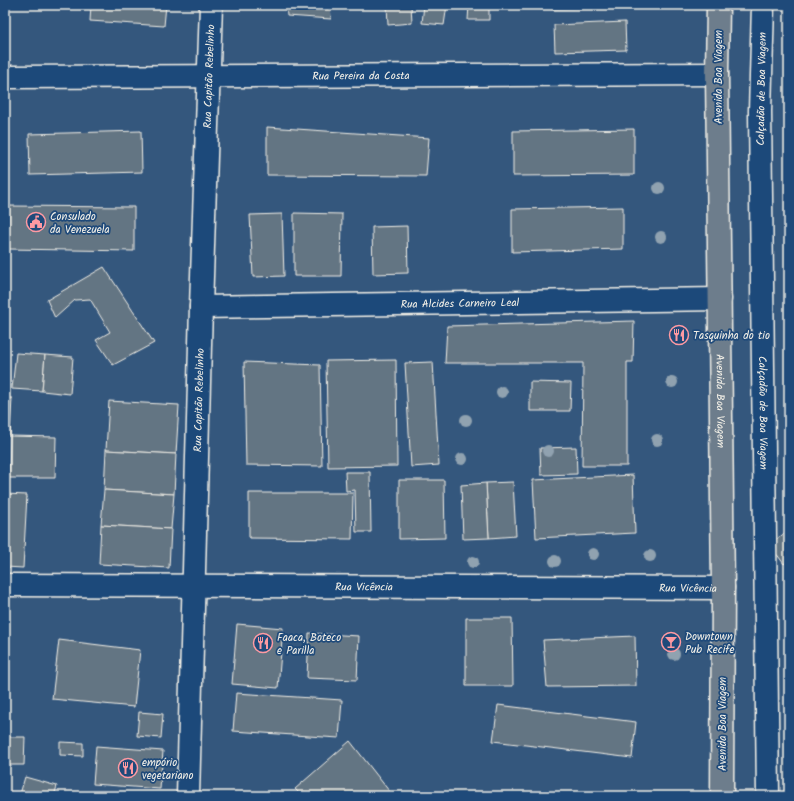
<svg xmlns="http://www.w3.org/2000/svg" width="794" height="801" viewBox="0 0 794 801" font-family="Kalam,sans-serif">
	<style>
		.building { fill: #647483; stroke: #f4f1e8 }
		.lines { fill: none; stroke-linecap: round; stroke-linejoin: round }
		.minor-casing { stroke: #f4f1e8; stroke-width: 25 }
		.major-casing { stroke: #f4f1e8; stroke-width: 25 }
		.minor { stroke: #1f4a7a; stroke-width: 22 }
		.major { stroke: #6d7d8c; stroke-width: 22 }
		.tree { fill: #90a2b0 }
		.labels { text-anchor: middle; stroke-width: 3.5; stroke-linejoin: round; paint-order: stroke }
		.street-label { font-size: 11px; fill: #f4f1e8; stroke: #1f4a7a }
		.poi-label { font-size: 11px; fill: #f4f1e8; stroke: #1f4a7a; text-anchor: start }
	</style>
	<rect width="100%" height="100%" fill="#34577d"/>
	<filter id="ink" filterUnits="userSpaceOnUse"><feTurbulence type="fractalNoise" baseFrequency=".025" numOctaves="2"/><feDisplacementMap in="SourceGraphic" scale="8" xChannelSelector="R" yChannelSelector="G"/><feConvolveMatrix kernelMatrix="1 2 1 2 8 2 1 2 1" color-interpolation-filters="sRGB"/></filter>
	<g filter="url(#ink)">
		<g class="building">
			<polygon points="91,5 166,5 164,26 90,21"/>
			<polygon points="286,5 330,5 331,19 287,16"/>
			<polygon points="387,5 411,5 412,23 388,25"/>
			<polygon points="424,5 447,5 444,25 422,23"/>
			<polygon points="469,5 489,5 489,20 468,20"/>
			<polygon points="551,5 598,5 598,8 551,9"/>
			<polygon points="625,22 626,50 555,52 554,25"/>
			<polygon points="267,127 429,138 426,176 267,175"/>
			<polygon points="634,129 634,175 513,176 513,131"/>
			<polygon points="141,131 142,172 30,175 29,134"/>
			<polygon points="9,206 134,207 134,251 8,249"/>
			<polygon points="623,207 623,249 512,252 512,209"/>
			<polygon points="294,213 342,214 341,276 294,276"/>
			<polygon points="282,214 284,276 253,277 250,215"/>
			<polygon points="407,226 408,273 373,274 372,227"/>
			<polygon points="104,267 154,343 113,365 96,340 110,332 90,299 75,300 55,318 47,300"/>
			<polygon points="634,321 633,362 627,362 627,466 582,466 583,363 445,363 447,326"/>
			<polygon points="16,353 45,355 42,391 12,389"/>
			<polygon points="45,355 73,357 70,394 42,391"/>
			<polygon points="396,360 397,466 328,467 326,361"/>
			<polygon points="244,362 320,365 322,466 246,465"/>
			<polygon points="433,362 439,465 411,467 405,363"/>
			<polygon points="530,382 571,383 570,411 530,411"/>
			<polygon points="5,398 12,398 10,436 5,436"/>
			<polygon points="109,401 179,405 176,454 106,450"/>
			<polygon points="10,436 56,437 55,478 9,478"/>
			<polygon points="576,447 577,474 541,475 540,448"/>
			<polygon points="106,450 176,454 174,494 104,490"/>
			<polygon points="345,472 370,472 371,532 356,532 355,490 346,491"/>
			<polygon points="633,475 635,533 536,538 533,480"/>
			<polygon points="399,480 444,480 445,538 399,539"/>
			<polygon points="513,482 516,536 489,538 486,483"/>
			<polygon points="486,483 489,538 463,539 461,485"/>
			<polygon points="104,490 174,494 171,529 101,525"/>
			<polygon points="249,493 353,493 352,539 249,538"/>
			<polygon points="5,494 27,495 23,568 5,567"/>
			<polygon points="101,525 171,529 169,568 99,564"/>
			<polygon points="787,531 789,534 789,560 784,564 770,545"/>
			<polygon points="466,618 512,618 513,686 466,686"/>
			<polygon points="237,624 283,628 278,688 232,684"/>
			<polygon points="309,633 359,636 357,680 307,678"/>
			<polygon points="635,636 636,686 547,687 543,640"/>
			<polygon points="59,640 140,650 134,707 52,699"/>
			<polygon points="236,693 342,700 339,738 233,731"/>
			<polygon points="498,705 636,722 632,758 493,741"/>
			<polygon points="139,712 163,714 161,738 137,736"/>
			<polygon points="5,737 25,737 24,765 5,765"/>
			<polygon points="350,741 393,796 302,796 295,789"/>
			<polygon points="60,742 83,743 83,756 60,755"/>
			<polygon points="96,746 163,751 160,789 93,784"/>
			<polygon points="25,777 57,786 54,796 28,796 20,794"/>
		</g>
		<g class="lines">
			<g class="minor-casing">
				<g id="minor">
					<path id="s1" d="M763 5 760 111 768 796"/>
					<path id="s2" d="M5 77 717 74"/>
					<path id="s3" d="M201 307 720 299"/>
					<path id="s4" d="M5 585 723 588"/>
					<path id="s5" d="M188 796 201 307 211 5"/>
				</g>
			</g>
			<g class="major-casing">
				<g id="major">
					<path id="s6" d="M718 5 717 74 723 588 722 796"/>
				</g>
			</g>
			<use href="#minor" class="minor"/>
			<use href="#major" class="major"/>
		</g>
		<g class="tree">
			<circle cx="659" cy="188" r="6"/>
			<circle cx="661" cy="237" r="6"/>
			<circle cx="672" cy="382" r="6"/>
			<circle cx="502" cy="392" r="6"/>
			<circle cx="466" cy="420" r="6"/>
			<circle cx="657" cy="440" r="6"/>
			<circle cx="548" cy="451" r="6"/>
			<circle cx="462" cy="459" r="6"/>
			<circle cx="593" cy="554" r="6"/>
			<circle cx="650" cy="556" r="6"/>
			<circle cx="555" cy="561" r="6"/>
			<circle cx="473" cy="562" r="6"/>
			<circle cx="674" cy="654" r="6"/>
		</g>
	</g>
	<defs>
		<g id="civic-ring" transform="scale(1)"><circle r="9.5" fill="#1f4a7a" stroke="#ff9aa2" stroke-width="1.5"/><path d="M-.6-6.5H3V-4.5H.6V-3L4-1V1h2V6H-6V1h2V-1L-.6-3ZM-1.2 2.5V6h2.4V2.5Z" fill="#ff9aa2"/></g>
		<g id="restaurant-ring" transform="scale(1)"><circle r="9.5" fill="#1f4a7a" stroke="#ff9aa2" stroke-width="1.5"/><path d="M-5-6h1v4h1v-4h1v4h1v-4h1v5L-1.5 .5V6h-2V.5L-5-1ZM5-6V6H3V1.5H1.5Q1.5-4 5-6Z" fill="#ff9aa2"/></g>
		<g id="bar-ring" transform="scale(1)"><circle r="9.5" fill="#1f4a7a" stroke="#ff9aa2" stroke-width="1.5"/><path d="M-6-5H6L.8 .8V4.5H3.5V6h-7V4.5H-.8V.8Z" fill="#ff9aa2"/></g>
	</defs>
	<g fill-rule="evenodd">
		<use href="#civic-ring" x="36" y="222"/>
		<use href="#restaurant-ring" x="679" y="335"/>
		<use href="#bar-ring" x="671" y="642"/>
		<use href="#restaurant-ring" x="263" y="643"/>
		<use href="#restaurant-ring" x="128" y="768"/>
	</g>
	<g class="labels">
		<g class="street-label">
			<text dy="4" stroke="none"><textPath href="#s2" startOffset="356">Rua Pereira da Costa</textPath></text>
			<text dy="4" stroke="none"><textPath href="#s5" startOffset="720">Rua Capitão Rebelinho</textPath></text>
			<text transform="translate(718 77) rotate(-90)" y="4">Avenida Boa Viagem</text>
			<text transform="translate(761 89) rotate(-89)" y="4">Calçadão de Boa Viagem</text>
			<text dy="4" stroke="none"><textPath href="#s3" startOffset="259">Rua Alcides Carneiro Leal</textPath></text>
			<text dy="4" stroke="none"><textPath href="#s5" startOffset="396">Rua Capitão Rebelinho</textPath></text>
			<text dy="4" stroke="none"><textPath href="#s6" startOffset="396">Avenida Boa Viagem</textPath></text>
			<text dy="4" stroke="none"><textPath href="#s1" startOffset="408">Calçadão de Boa Viagem</textPath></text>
			<text dy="4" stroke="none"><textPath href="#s4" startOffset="359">Rua Vicência</textPath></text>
			<text dy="4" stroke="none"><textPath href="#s4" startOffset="683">Rua Vicência</textPath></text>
			<text transform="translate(722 724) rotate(-90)" y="4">Avenida Boa Viagem</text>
		</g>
		<g class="poi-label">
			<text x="50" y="220">Consulado<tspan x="50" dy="13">da Venezuela</tspan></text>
			<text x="693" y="339">Tasquinha do tio</text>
			<text x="685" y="640">Downtown<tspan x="685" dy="13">Pub Recife</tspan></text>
			<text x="277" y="641">Faaca, Boteco<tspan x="277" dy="13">e Parilla</tspan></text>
			<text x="142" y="766">empório<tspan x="142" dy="13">vegetariano</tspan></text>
		</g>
	</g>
	<rect width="794" height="801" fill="none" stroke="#1f4a7a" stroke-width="20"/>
	<rect x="10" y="10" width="774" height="781" fill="none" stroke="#f4f1e8" stroke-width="1.5" filter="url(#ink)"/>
</svg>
